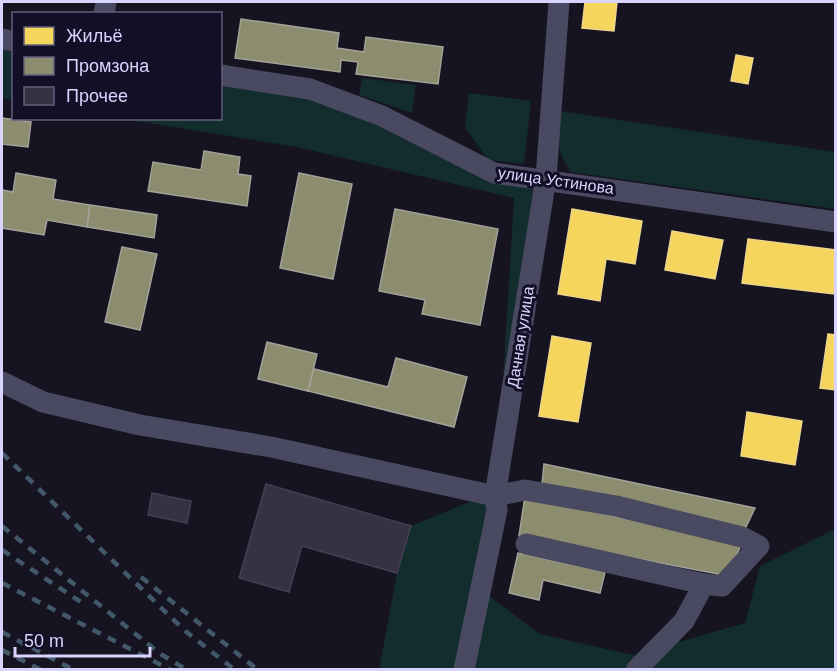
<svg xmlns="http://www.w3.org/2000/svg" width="837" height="671" viewBox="0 0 837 671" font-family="Arial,sans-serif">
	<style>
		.green { fill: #132c2d }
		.homes { fill: #f6d55c; stroke: #edd58d; stroke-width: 1.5 }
		.industry { fill: #8c8c6e; stroke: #a3a29a; stroke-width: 1.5 }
		.building { fill: #343243; stroke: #433f54; stroke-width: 1.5 }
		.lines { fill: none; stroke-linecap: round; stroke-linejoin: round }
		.minor { stroke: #4a4962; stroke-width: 21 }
		.rail { stroke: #43596b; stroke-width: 4.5; stroke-dasharray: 9 8; stroke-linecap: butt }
		.labels { text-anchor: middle; stroke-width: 6; stroke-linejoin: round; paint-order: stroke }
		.street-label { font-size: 16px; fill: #d9d4ff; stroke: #130f26 }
	</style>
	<rect width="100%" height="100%" fill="#161421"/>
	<g class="green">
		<polygon points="2,39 13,41 13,100 2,98"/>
		<polygon points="221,75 310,89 541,182 501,416 514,198 297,147 124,119 220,118"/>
		<polygon points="362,78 416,85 412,113 359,95"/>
		<polygon points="469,93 531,101 524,164 488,160 465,127"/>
		<path d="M560 111 835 152V209L571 172C555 151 557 135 560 111Z"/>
		<polygon points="477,499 497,510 481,590 540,634 633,655 745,623 760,566 835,529 835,669 379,670 397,573 411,526"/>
	</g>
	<g class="homes">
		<polygon points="585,2 617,2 614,31 582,28"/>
		<polygon points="736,55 753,58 748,84 731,81"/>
		<polygon points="572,209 642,221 635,264 606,259 600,301 558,294"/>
		<polygon points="672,231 723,240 715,279 665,270"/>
		<polygon points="748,239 836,250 834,294 742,283"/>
		<polygon points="828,334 836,335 836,390 820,388"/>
		<polygon points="552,336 591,343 578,422 539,416"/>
		<polygon points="747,412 802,421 795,465 741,456"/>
	</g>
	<g class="industry">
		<polygon points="241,19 339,33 337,48 364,52 366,37 443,47 438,84 356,74 358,62 341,60 340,72 235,58"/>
		<polygon points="2,118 31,122 28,147 2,144"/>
		<polygon points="204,151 240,157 238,174 251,176 247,206 148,191 153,162 201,170"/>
		<polygon points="16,173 56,180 53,199 90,205 87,227 47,220 44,235 2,228 2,190 13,192"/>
		<polygon points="299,173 352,184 333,279 280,268"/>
		<polygon points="90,205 157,215 154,238 87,227"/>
		<polygon points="395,209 498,229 480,325 422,314 425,300 379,291"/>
		<polygon points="122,247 157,254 140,330 105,322"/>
		<polygon points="267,342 317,354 308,391 258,379"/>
		<polygon points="396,358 467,377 454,427 308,391 314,369 388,387"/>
		<polygon points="544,464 755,508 745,529 542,484"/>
		<polygon points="525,496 741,545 728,576 519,536"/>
		<polygon points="518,553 605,572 600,593 543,580 539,600 509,593"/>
	</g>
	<g class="building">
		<polygon points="266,484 411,526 397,573 302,546 289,592 239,578"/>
		<polygon points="152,493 191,501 187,523 148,515"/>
	</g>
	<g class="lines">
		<g class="minor">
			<polyline points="104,14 106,2"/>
			<polyline points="2,39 14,41"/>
			<polyline points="220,75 310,89 382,116 494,173 836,222"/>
			<polyline points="2,382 43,402 140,425 271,447 495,496 525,490 616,506 742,537 759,546 722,586 704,584 684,621 636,670"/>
			<polyline points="526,544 704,584"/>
			<polyline points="464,670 497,510 495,496 546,178 559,2"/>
		</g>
		<g class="rail">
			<polyline points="2,453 184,630 235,670"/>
			<polyline points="2,526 159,653 187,670"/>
			<polyline points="2,550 87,606"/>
			<polyline points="141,577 258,670"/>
			<polyline points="2,583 171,670"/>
			<polyline points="2,632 74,670"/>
			<polyline points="2,650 41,670"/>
		</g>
	</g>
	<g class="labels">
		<g class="street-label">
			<text transform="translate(556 180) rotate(8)" y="6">улица Устинова</text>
			<text transform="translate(520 337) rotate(-81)" y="6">Дачная улица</text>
		</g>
	</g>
	<rect width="837" height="671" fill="none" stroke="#d9d4ff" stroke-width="6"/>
	<rect x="12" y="12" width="210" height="108" fill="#130f26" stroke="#625e7d" stroke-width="1.5"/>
	<rect x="24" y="27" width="30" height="18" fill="#f6d55c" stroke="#625e7d" stroke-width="1.5"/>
	<text x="66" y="42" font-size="18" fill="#d9d4ff">Жильё</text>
	<rect x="24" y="57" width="30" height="18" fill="#8c8c6e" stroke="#625e7d" stroke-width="1.5"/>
	<text x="66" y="72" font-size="18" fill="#d9d4ff">Промзона</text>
	<rect x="24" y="87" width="30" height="18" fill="#343243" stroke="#625e7d" stroke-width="1.5"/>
	<text x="66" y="102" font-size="18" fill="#d9d4ff">Прочее</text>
	<path d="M15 647v9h135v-9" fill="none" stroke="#d9d4ff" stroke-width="3"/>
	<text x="24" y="647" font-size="18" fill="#d9d4ff" stroke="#130f26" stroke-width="4.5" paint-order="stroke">50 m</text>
</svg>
